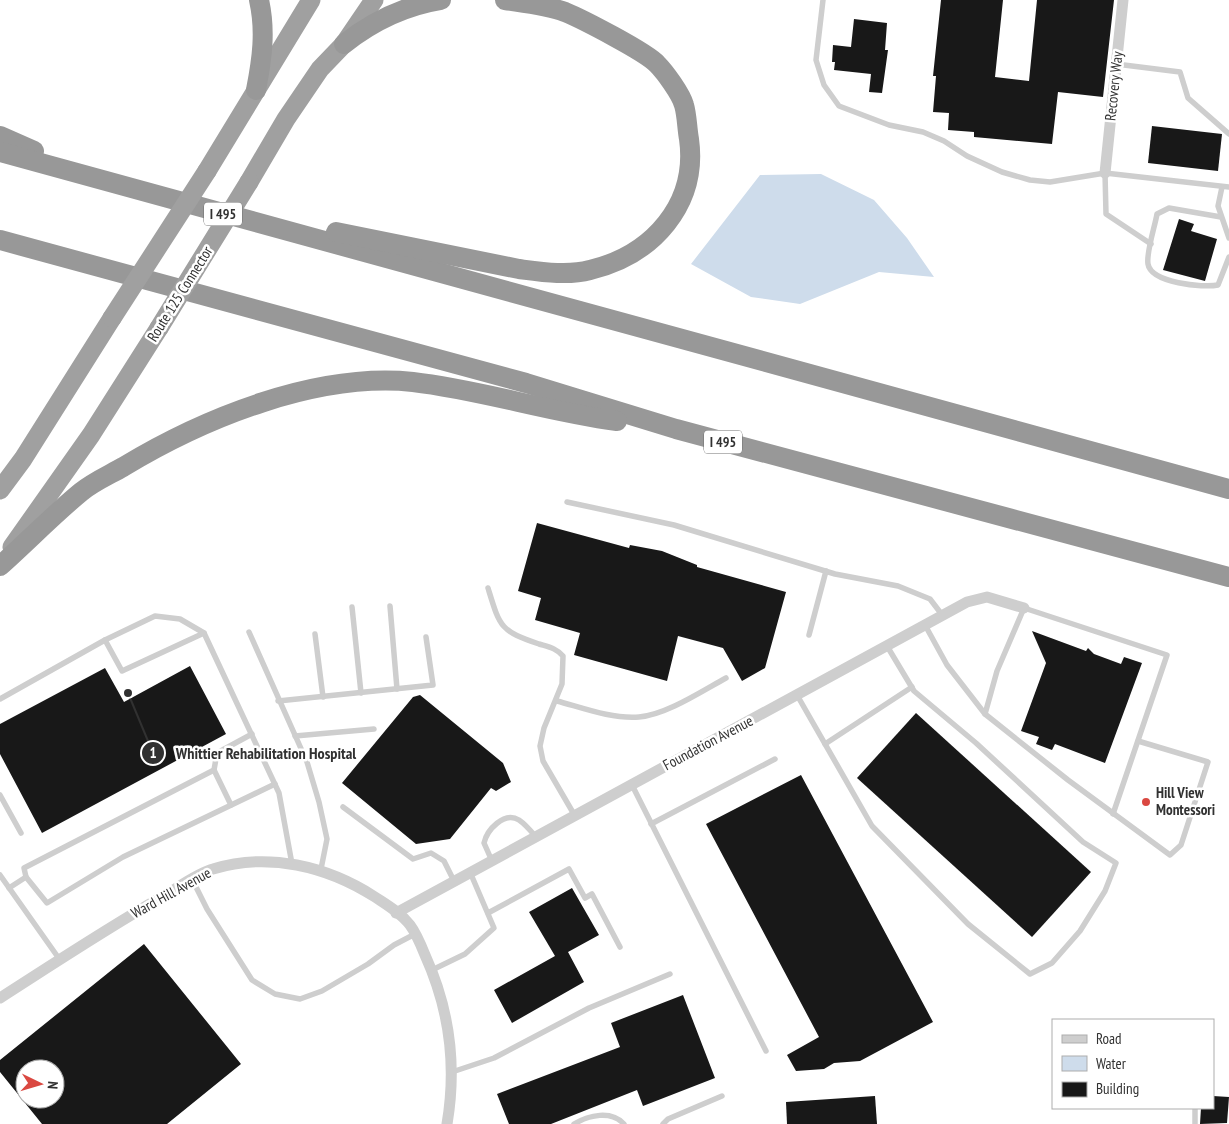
<svg xmlns="http://www.w3.org/2000/svg" width="1229" height="1124" viewBox="0 0 1229 1124" font-family="'PT Sans Narrow',sans-serif">
	<style>
		.water { fill: #cedceb }
		.building { fill: #181818; fill-rule: evenodd }
		.lines { fill: none; stroke-linecap: round; stroke-linejoin: round }
		.service { stroke: #cecece; stroke-width: 5.5 }
		.minor { stroke: #cecece; stroke-width: 11 }
		.trunk { stroke: #a0a0a0; stroke-width: 19 }
		.motorway { stroke: #989898; stroke-width: 20 }
		.trunk-bridge { stroke: #a0a0a0; stroke-width: 19 }
		.poi-dot { fill: #da4841; stroke: #fff; stroke-width: 2 }
		.labels { text-anchor: middle; stroke-width: 5; stroke-linejoin: round; paint-order: stroke }
		.shield { fill: #fff; stroke: #6f6f6f; stroke-width: 1 }
		.shield-label { font-size: 14px; font-weight: bold; fill: #313131 }
		.street-label { font-size: 15px; fill: #313131; stroke: #fff }
		.poi-label { font-size: 15px; font-weight: bold; fill: #313131; stroke: #fff; text-anchor: start }
		.leader { fill: none; stroke: #313131; stroke-width: 2 }
		.callout-dot { fill: #313131; stroke: #fff; stroke-width: 2 }
		.mark-label { font-size: 15px; text-anchor: middle; font-weight: bold; fill: #fff }
		.callout-label { font-size: 16px; text-anchor: middle; font-weight: bold; fill: #313131; stroke: #fff; stroke-width: 5; stroke-linejoin: round; paint-order: stroke }
	</style>
	<rect width="100%" height="100%" fill="#fff"/>
	<polygon class="water" points="821,174 874,200 907,238 934,277 879,272 800,304 751,297 691,264 760,175"/>
	<g class="building">
		<polygon points="941,0 1003,0 995,77 1029,81 1037,0 1114,0 1103,97 1058,92 1052,144 974,137 974,132 948,130 949,113 933,112 936,76 933,76"/>
		<polygon points="854,19 887,23 885,50 888,50 882,93 869,92 871,74 834,70 835,62 832,62 833,45 851,47"/>
		<polygon points="1152,126 1222,134 1218,171 1148,163"/>
		<polygon points="1179,219 1194,224 1191,231 1217,239 1205,281 1163,270"/>
		<polygon points="537,523 629,548 630,545 662,551 697,565 697,567 786,592 765,668 742,681 723,648 678,636 667,681 574,655 580,633 535,620 541,598 518,591"/>
		<polygon points="1032,631 1086,651 1088,648 1094,654 1121,664 1124,657 1142,663 1105,763 1055,744 1052,750 1036,744 1039,737 1021,731 1046,663"/>
		<polygon points="190,666 226,734 42,833 0,754 0,724 105,668 124,702"/>
		<polygon points="420,695 503,763 511,782 496,791 491,788 450,839 416,844 342,783 413,697"/>
		<polygon points="916,713 1091,872 1032,937 857,778"/>
		<polygon points="801,775 933,1022 860,1061 834,1063 824,1069 796,1071 787,1055 819,1037 706,824"/>
		<polygon points="572,888 599,935 568,952 584,982 512,1023 494,990 555,956 529,912"/>
		<path d="M144 944 241 1064 167 1124H42L0 1072V1060ZM25 1069H55V1099H25Z"/>
		<polygon points="683,995 715,1078 643,1106 637,1090 551,1124 509,1124 497,1094 620,1047 611,1023"/>
		<polygon points="875,1096 877,1124 787,1124 786,1102"/>
		<polygon points="1213,1096 1229,1097 1227,1123 1200,1124 1201,1108 1213,1108"/>
	</g>
	<g class="lines">
		<g class="service">
			<polyline points="823,0 816,60 824,85 839,106 889,125 923,132 944,141 967,156 1002,172 1030,180 1050,182 1105,173 1229,187"/>
			<polyline points="1116,64 1180,72 1188,98 1229,134"/>
			<polyline points="1105,173 1106,214 1151,244"/>
			<polyline points="1222,187 1218,206 1229,238"/>
			<path d="M1221 217 1169 208 1157 214C1155 226 1146 253 1148 264 1151 283 1203 288 1218 285L1229 257"/>
			<polyline points="567,502 674,525 835,574 898,586 930,599 943,616"/>
			<path d="M488 588C500 627 500 631 539 644 549 647 556 648 563 656L562 684 544 728 540 746 543 761 575 816"/>
			<polyline points="390,606 397,689"/>
			<polyline points="352,607 361,693"/>
			<polyline points="925,625 947,665 985,714 1068,780 1170,855 1181,845 1208,762 1138,741"/>
			<polyline points="249,632 307,762 319,802 327,839 321,869"/>
			<polyline points="315,634 323,697"/>
			<polyline points="809,635 826,571"/>
			<polyline points="105,640 122,671 204,633 279,793 292,864"/>
			<polyline points="797,695 872,826 968,924 1030,974 1052,963 1080,931 1105,891 1116,863 1083,842 976,743 914,691 887,646"/>
			<polyline points="0,699 105,640 155,616 180,619 204,633"/>
			<polyline points="278,701 433,685 426,637"/>
			<path d="M557 701C583 708 611 719 639 717 666 715 702 691 726 678"/>
			<polyline points="985,714 997,671 1024,608 1167,655 1113,814"/>
			<polyline points="295,736 374,729"/>
			<polyline points="825,744 912,687"/>
			<polyline points="214,770 231,805"/>
			<polyline points="632,785 766,1051"/>
			<polyline points="0,795 21,833"/>
			<polyline points="343,807 413,859 431,853 444,861 454,881"/>
			<polyline points="651,824 775,759"/>
			<path d="M492 861 484 843C487 830 504 811 519 820 525 824 531 831 536 837"/>
			<polyline points="0,875 60,960"/>
			<polyline points="26,877 24,868 214,770 217,753 252,734"/>
			<polyline points="192,879 207,909 252,980 275,994 300,999 322,991 368,964 394,945 415,934"/>
			<polyline points="9,888 26,877 47,903 123,857 275,784"/>
			<polyline points="488,913 569,869 585,898 592,894 620,947"/>
			<polyline points="432,970 465,954 494,928 470,872"/>
			<polyline points="452,1072 494,1058 589,1008 670,974"/>
			<path d="M574 1124C589 1115 611 1110 624 1124"/>
			<polyline points="663,1124 668,1119 722,1096"/>
			<polyline points="1195,1124 1195,1108"/>
		</g>
		<g class="minor">
			<polyline points="1105,173 1123,0"/>
			<polyline points="396,913 967,602 987,597 1024,608"/>
			<path d="M0 998C53 964 106 929 160 898 177 889 195 874 213 869 268 852 327 866 375 897 387 905 401 913 410 925 416 933 421 945 425 955 450 1010 457 1065 447 1124"/>
		</g>
		<g class="trunk">
			<polyline points="207,171 311,0"/>
			<polyline points="249,182 286,119 320,69 344,44 374,0"/>
			<polyline points="0,490 23,459 112,318"/>
			<polyline points="12,547 91,435 159,328"/>
		</g>
		<g class="motorway">
			<path d="M344 44C373 21 404 6 441 0"/>
			<path d="M256 90C262 59 266 31 259 0"/>
			<polyline points="0,136 34,151"/>
			<polyline points="0,152 1229,489"/>
			<path d="M336 232 519 269C542 272 568 276 590 270 653 255 698 204 689 139 687 128 687 115 684 105 681 94 665 72 657 64 646 52 582 19 565 12 546 5 525 3 505 0"/>
			<polyline points="0,240 526,383 676,429 1229,577"/>
			<path d="M0 566C27 542 53 515 81 492 93 482 109 475 123 467 204 418 317 372 413 382 482 390 548 412 617 421"/>
		</g>
		<g class="trunk-bridge">
			<polyline points="112,318 207,171"/>
			<polyline points="159,328 249,182"/>
		</g>
	</g>
	<circle class="poi-dot" cx="1146" cy="802" r="5"/>
	<g class="labels">
		<g class="shield">
			<rect x="204" y="202.5" width="38" height="23" rx="4"/>
			<rect x="704" y="430.5" width="38" height="23" rx="4"/>
		</g>
		<g class="shield-label">
			<text x="223" y="219">I 495</text>
			<text x="723" y="447">I 495</text>
		</g>
		<g class="street-label">
			<text transform="translate(1114 86) rotate(-84)" y="5">Recovery Way</text>
			<text transform="translate(180 294) rotate(-58)" y="5">Route 125 Connector</text>
			<text transform="translate(708 743) rotate(-28)" y="5">Foundation Avenue</text>
			<text transform="translate(171 893) rotate(-29)" y="5">Ward Hill Avenue</text>
		</g>
		<g class="poi-label">
			<text x="1156" y="798">Hill View<tspan x="1156" dy="17">Montessori</tspan></text>
		</g>
	</g>
	<path class="leader" d="M128 693L153 753"/>
	<g class="callout-dot">
		<circle cx="128" cy="693" r="5"/>
		<circle cx="153" cy="753" r="12"/>
	</g>
	<g class="mark-label">
		<text x="153" y="758">1</text>
	</g>
	<g class="callout-label">
		<text x="266" y="759">Whittier Rehabilitation Hospital</text>
	</g>
	<rect x="1052" y="1019" width="162" height="90" fill="#ffffff" stroke="#adadad"/>
	<rect x="1062" y="1035" width="25" height="8" fill="#cecece" stroke="#adadad"/>
	<text x="1096" y="1044" font-size="15" fill="#313131">Road</text>
	<rect x="1062" y="1056" width="25" height="15" fill="#cedceb" stroke="#adadad"/>
	<text x="1096" y="1069" font-size="15" fill="#313131">Water</text>
	<rect x="1062" y="1082" width="25" height="15" fill="#181818" stroke="#adadad"/>
	<text x="1096" y="1094" font-size="15" fill="#313131">Building</text>
	<g transform="translate(40 1084) rotate(95)"><circle r="24" fill="#ffffff" stroke="#adadad"/>
	<path d="M0-4L9 19L0 12L-9 19Z" fill="#da4841"/>
	<text y="-8" font-size="14" font-weight="bold" text-anchor="middle" fill="#313131">N</text>
	</g>
</svg>
